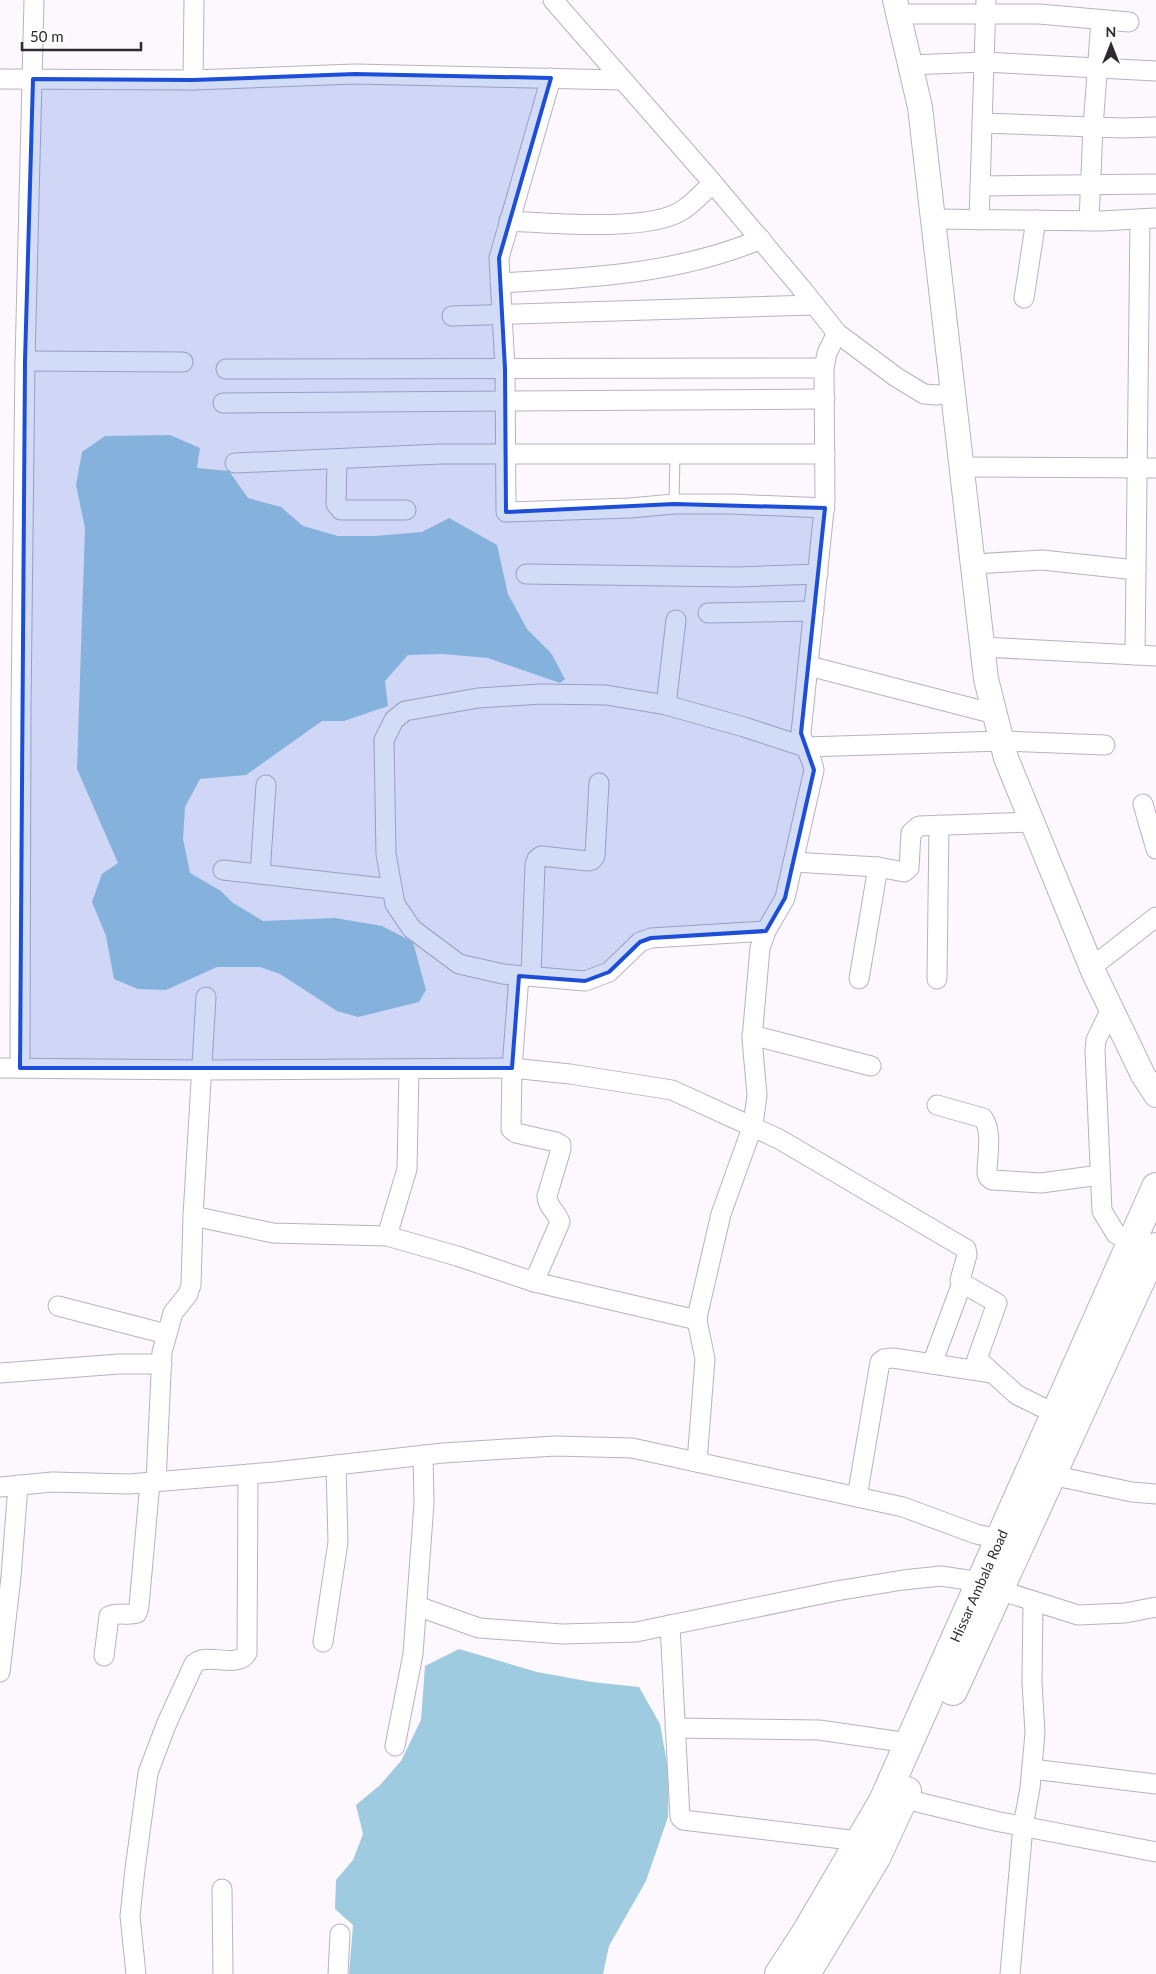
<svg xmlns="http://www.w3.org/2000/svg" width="1156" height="1974" viewBox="0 0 1156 1974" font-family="Lato,sans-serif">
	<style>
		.water { fill: #9ecbdf }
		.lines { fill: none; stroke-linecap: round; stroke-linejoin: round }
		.service-casing { stroke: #bab1c0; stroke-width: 11 }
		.minor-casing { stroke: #bab1c0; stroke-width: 21 }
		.tertiary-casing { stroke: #bab1c0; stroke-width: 26 }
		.primary-casing { stroke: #bab1c0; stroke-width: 30 }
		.service { stroke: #fff; stroke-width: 9 }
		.minor { stroke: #fff; stroke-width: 19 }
		.tertiary { stroke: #fff; stroke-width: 24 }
		.primary { stroke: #fff; stroke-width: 28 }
		.marked { fill: #1d4ed8; fill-opacity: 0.2; stroke: #1d4ed8; stroke-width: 4; stroke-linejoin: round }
		.labels { text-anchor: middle; stroke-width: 5; stroke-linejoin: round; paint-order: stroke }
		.street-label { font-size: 14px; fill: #2e2a30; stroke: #fff }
	</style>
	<rect width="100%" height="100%" fill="#fcf8fe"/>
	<g class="water">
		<polygon points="170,435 200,448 197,468 229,471 248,498 281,507 303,526 338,536 375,536 422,532 449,518 497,545 508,594 527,629 551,653 565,679 560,683 488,658 443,654 408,655 385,681 388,706 344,721 322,721 246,775 200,779 185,807 183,839 190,873 221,891 233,903 263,921 335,918 382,926 413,942 426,990 419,1002 358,1017 337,1011 280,974 260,967 217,967 166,990 138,989 114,979 106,936 92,902 102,874 118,863 77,769 85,528 76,485 82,452 105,436"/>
		<polygon points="459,1649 537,1672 592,1682 639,1687 660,1724 669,1775 668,1817 646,1881 609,1946 603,1974 349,1974 353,1925 335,1909 336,1880 353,1860 363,1834 356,1805 380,1785 401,1761 421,1720 425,1666"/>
	</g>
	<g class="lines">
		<g class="service-casing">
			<polyline id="service" points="674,504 675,454"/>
		</g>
		<g class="minor-casing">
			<g id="minor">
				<polyline points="553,0 706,175 802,289 837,333 896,377 924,394 937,395 954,392"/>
				<polyline points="898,14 1039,14 1129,22"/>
				<polyline points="911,65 984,62 1156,71"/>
				<polyline points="551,78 499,258 505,369 506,512 630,508 674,504 731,504 825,508"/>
				<polyline points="0,79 193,80 355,74 623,80"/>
				<polyline points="193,80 194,0"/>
				<polyline points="982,123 1122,128 1156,127"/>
				<polyline points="980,186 1156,184"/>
				<polyline points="933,219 1101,221 1156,218"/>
				<polyline points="979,220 986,0"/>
				<path d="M509 221C550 223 648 232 681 211 693 204 703 192 713 183"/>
				<polyline points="1089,221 1093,127 1101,20"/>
				<path d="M500 283C588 278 679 274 761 239"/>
				<polyline points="1024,298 1036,220"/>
				<polyline points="452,316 815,305"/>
				<polyline points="25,361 183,362"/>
				<polyline points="226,369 824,368"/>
				<polyline points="223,403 825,399"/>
				<polyline points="337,459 336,504 341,510 406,510"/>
				<polyline points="235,463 441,454 825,454"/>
				<polyline points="962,467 1156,468"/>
				<polyline points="973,564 1042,560 1136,570"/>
				<polyline points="526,574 738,577 818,574"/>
				<polyline points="708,613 814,611"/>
				<polyline points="982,647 1156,656"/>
				<polyline points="1135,655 1140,219"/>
				<polyline points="809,666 995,714"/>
				<polyline points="666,705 676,620"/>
				<polyline points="1143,804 1156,849"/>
				<polyline points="793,862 878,867 904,872 909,868 911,833 919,826 1033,822"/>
				<polyline points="223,870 392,889"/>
				<polyline points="260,874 266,785"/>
				<polyline points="766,931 651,938 640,942 609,972 585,981 503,974 459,964 412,929 395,904 386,854 384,740 394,720 405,711 478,698 542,694 606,695 666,705 744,727 805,747 1002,741 1105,745"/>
				<polyline points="1092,967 1156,917"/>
				<path d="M519 976 512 1068 511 1129 516 1133 556 1142 561 1145V1149L547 1196C547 1207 557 1212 560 1222L534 1282"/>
				<polyline points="531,976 535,865 537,859 541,856 588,861 592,860 595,856 599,783"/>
				<polyline points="859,979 878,867"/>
				<polyline points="937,979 939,825"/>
				<polyline points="1111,1009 1096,1040 1095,1050 1102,1211 1116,1234 1131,1242"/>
				<polyline points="752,1035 871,1066"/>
				<polyline points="0,1068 201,1070 512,1068 570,1074 672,1090 779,1139 966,1249 967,1255 960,1280 962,1283 997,1303 977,1359 1017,1395 1066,1419"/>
				<polyline points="20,1068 21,710 25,361 34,0"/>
				<path d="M937 1105 983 1118C993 1132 987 1156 987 1173L988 1177 992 1180 1041 1183 1100 1175"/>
				<polyline points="193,1216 273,1233 387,1236 457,1256 534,1282 697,1320"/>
				<polyline points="387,1236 407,1169 409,1070"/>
				<polyline points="58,1306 166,1334"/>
				<polyline points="932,1364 962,1283"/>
				<polyline points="0,1373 119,1364 162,1364"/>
				<path d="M697 1462 705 1359 697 1320 698 1313 721 1214 753 1125 757 1095 752 1039 760 948 766 931 785 898 814 770C812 756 803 747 801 733L825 500 824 368 827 353 837 333"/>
				<polyline points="1041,1473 1132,1492 1156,1494"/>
				<polyline points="156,1482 162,1352 173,1313 188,1294 191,1285 193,1216 206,997"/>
				<polyline points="0,1487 52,1482 129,1484 274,1472 443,1453 555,1446 632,1448 903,1507 976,1534 1010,1541"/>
				<polyline points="857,1497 880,1362 884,1359 893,1358 992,1373"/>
				<polyline points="417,1606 479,1628 562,1634 636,1632 836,1591 903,1580 941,1576 981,1582 999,1590 1078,1615 1125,1613 1156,1607"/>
				<polyline points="670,1625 680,1817 683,1820 859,1841"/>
				<polyline points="323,1642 338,1542 336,1465"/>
				<path d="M104 1656 109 1616C119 1612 128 1616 137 1613L139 1606 150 1482"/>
				<polyline points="0,1672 11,1577 18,1485"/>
				<polyline points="675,1728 819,1730 909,1743"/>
				<polyline points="395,1746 413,1654 424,1503 423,1455"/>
				<polyline points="1032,1769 1156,1784"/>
				<polyline points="893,1796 995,1821 1156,1852"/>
				<polyline points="222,1889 223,1974"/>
				<path d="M136 1974 130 1916 135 1869 148 1773 166 1725 194 1664C208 1651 236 1670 247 1653L248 1474"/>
				<polyline points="338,1974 340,1934"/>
				<polyline points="1010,1974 1023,1826 1030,1788 1035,1733 1032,1682 1033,1601"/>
			</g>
		</g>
		<g class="tertiary-casing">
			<polyline id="tertiary" points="895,0 920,107 986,679 1006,758 1093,971 1143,1075 1156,1095"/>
		</g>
		<g class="primary-casing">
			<g id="primary">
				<polyline points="953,1691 1156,1247"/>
				<polyline points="779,1974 805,1934 883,1801 1156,1187"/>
				<polyline points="806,1974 876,1858 907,1791"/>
			</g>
		</g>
		<use href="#service" class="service"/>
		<use href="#minor" class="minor"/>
		<use href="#tertiary" class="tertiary"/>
		<use href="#primary" class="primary"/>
	</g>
	<path class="marked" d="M355 74 551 78 499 258 505 369 506 512 674 504 825 508 801 733 814 770 785 898 766 931 651 938 640 942 609 972 585 981 519 976 512 1068H20L25 361 33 79 193 80Z"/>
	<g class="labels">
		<g class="street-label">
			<text transform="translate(979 1586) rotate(-66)" y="5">Hissar Ambala Road</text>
		</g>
	</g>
	<g transform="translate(1111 45)" stroke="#ffffff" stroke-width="4" paint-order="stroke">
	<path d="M0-4L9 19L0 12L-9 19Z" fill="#2e2a30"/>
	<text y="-8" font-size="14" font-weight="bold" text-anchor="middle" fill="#2e2a30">N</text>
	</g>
	<path d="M22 42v8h119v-8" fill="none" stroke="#2e2a30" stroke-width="2.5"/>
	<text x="30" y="42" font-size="15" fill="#2e2a30" stroke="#ffffff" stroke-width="4" paint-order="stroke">50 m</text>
</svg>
